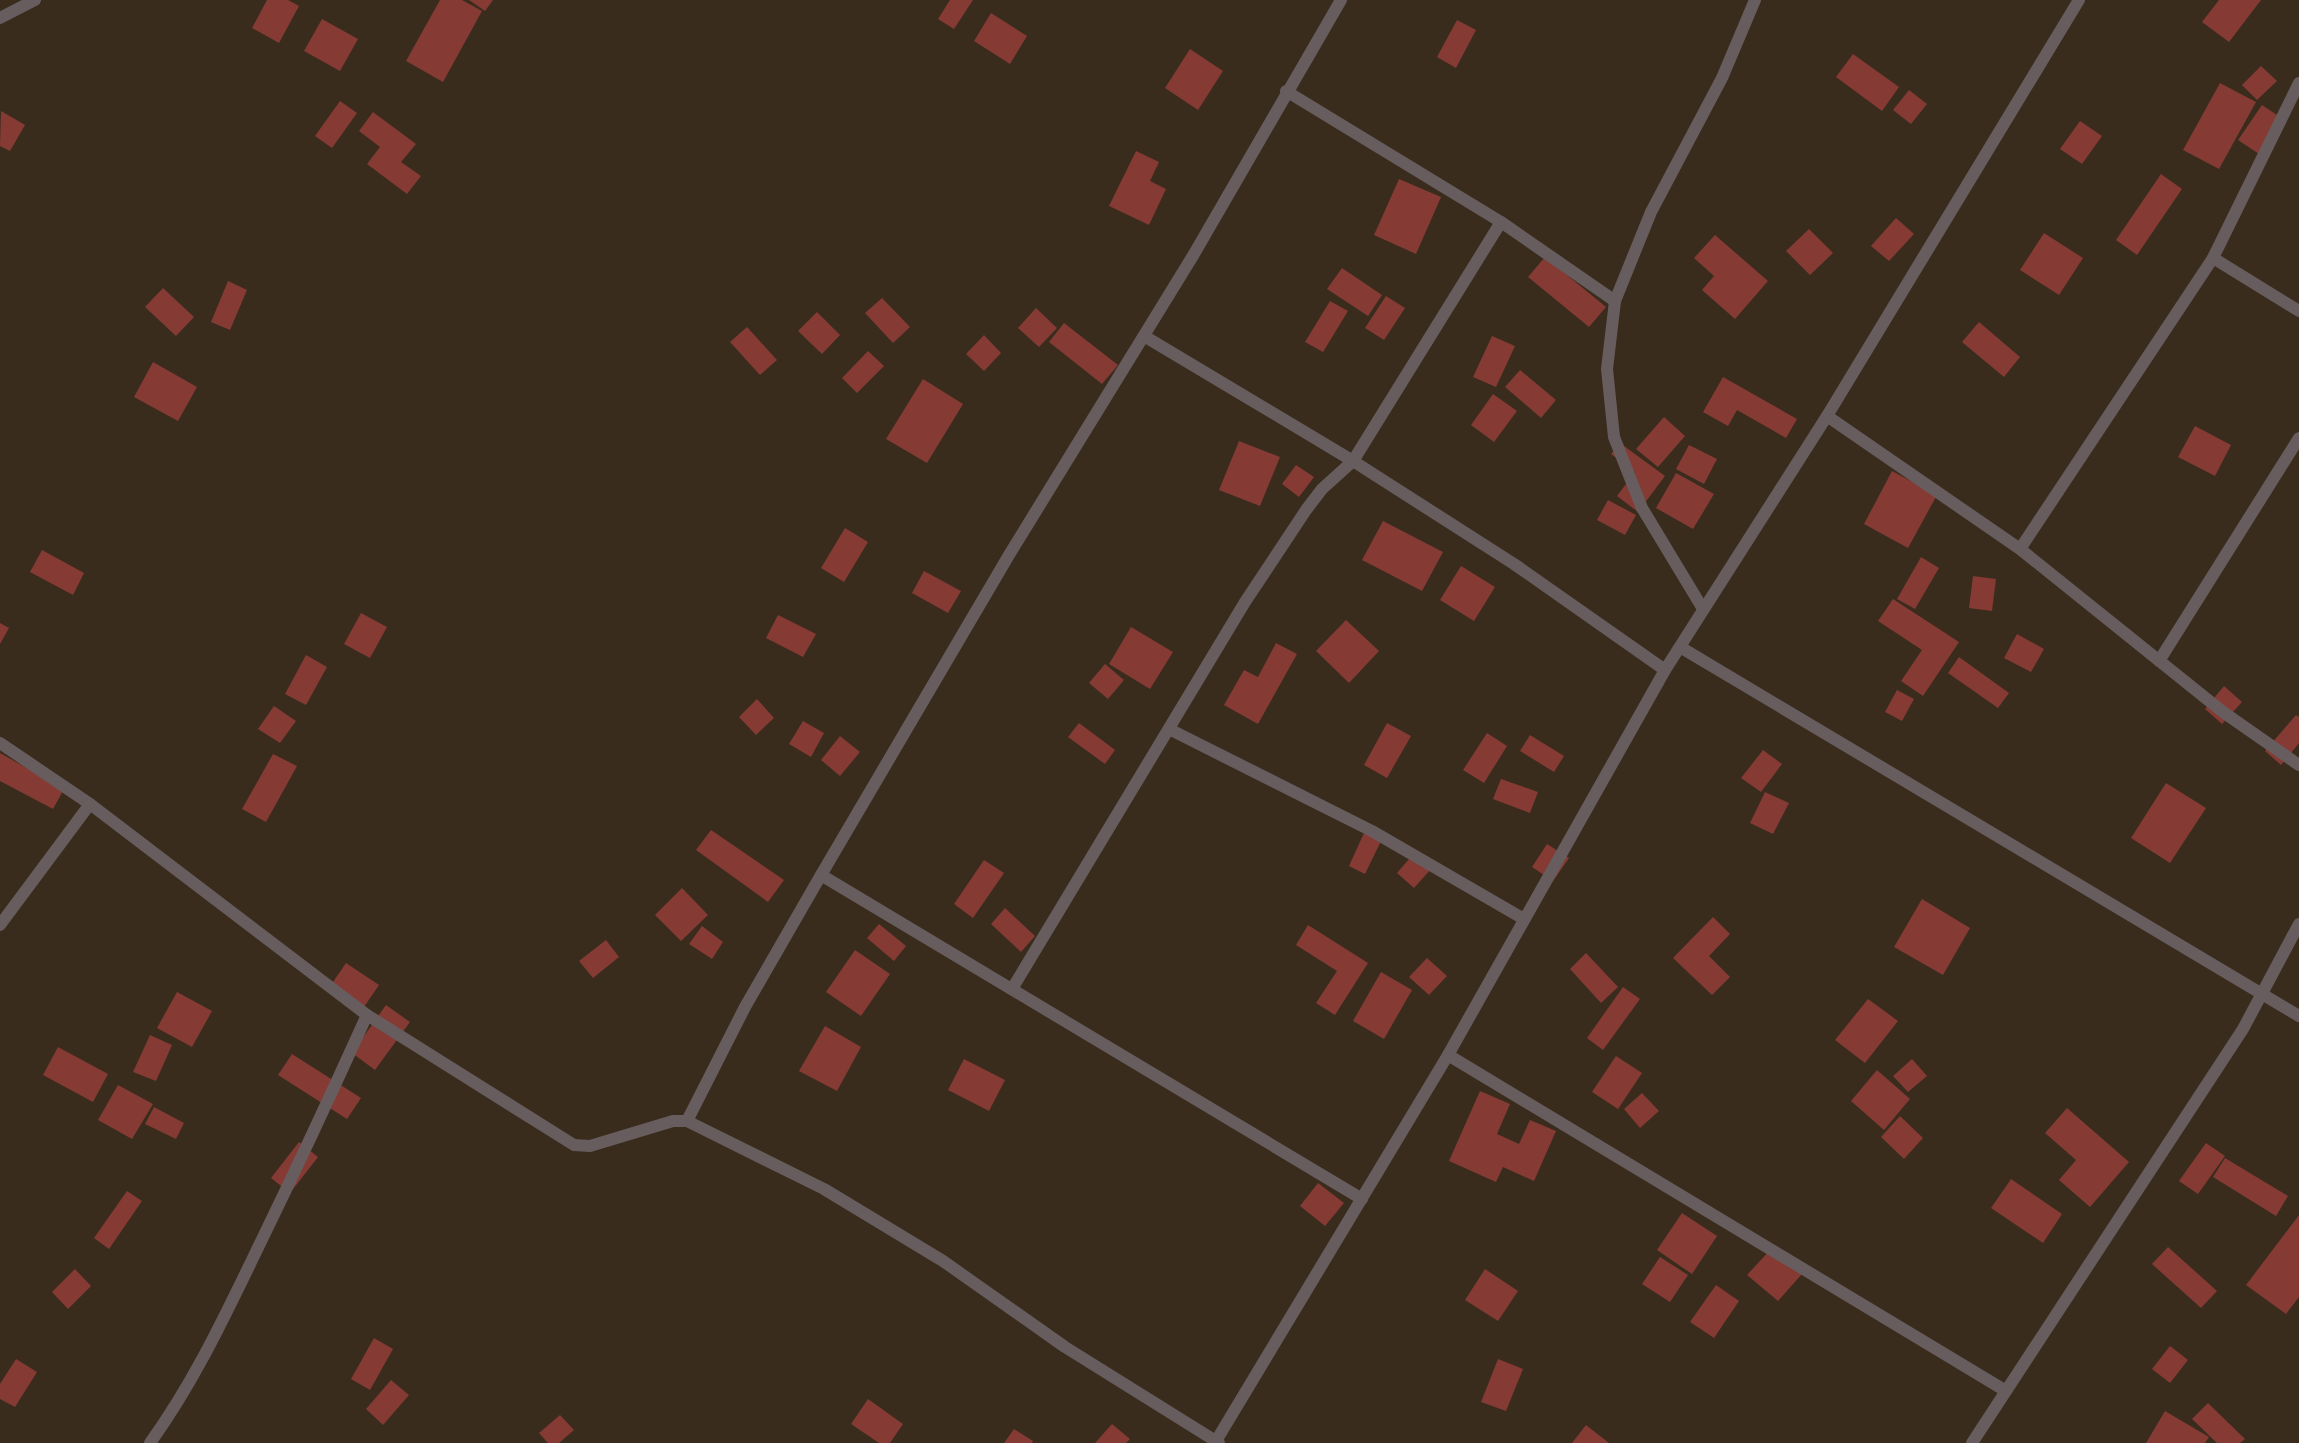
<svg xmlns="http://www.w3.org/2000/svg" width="2299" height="1443" viewBox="0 0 2299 1443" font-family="Karla,sans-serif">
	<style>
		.building { fill: #853a34 }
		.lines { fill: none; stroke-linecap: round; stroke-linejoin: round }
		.street { stroke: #685d5e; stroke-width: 12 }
	</style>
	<rect width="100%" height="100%" fill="#392c1d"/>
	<g class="building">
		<polygon points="267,0 288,0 299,6 279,43 252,28"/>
		<polygon points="440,0 462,0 482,11 443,82 406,61"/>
		<polygon points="469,0 493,0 485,11"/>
		<polygon points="950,0 973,0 954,29 938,19"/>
		<polygon points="2219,0 2261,0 2229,42 2202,22"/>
		<polygon points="991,13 1027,36 1010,64 974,41"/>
		<polygon points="322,19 358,39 340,71 304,51"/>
		<polygon points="1457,20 1476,30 1456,68 1437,57"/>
		<polygon points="1190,49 1223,71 1198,110 1165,88"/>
		<polygon points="1853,54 1899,87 1882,111 1836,77"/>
		<polygon points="2261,66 2277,81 2257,100 2242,85"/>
		<polygon points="2220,83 2256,102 2219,169 2183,150"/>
		<polygon points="1909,90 1927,104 1911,124 1893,110"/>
		<polygon points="340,101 357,113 332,148 315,136"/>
		<polygon points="2262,105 2283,119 2259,154 2238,140"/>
		<polygon points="1,111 25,125 10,151 0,146"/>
		<polygon points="373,112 416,144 401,162 421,176 407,194 367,164 380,147 359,131"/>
		<polygon points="2080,121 2102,136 2082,164 2060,149"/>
		<polygon points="1136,151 1159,162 1150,181 1166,189 1149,225 1109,206"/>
		<polygon points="2161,174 2182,189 2137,255 2116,240"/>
		<polygon points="1399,179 1441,197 1416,254 1374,235"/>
		<polygon points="1896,218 1914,234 1889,261 1871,246"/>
		<polygon points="1809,229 1833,253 1810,275 1786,251"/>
		<polygon points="2044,233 2083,258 2059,295 2020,270"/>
		<polygon points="1715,235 1768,281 1735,319 1702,290 1714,276 1694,258"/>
		<polygon points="1545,257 1606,307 1589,327 1528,277"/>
		<polygon points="1342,268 1382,295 1368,316 1327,289"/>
		<polygon points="228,281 247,290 230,330 211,322"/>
		<polygon points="163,288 194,317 176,336 145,307"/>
		<polygon points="1386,296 1405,308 1384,340 1365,328"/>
		<polygon points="882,298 910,327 893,343 865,313"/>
		<polygon points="1330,301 1348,311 1323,352 1305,342"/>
		<polygon points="1036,308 1057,328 1039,347 1018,328"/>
		<polygon points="817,312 840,335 822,354 798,331"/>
		<polygon points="1979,322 2020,357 2004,377 1962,342"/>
		<polygon points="1064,323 1118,365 1102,384 1049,342"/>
		<polygon points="747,327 777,360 760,375 730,342"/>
		<polygon points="984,335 1001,353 984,371 966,354"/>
		<polygon points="1492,336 1515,346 1496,387 1473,377"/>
		<polygon points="868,351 884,366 857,393 842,378"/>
		<polygon points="153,362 197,387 178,421 134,397"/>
		<polygon points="1520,370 1556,400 1541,418 1505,387"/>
		<polygon points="1723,377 1797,419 1786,438 1737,410 1728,426 1703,412"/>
		<polygon points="923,379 963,404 927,463 886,439"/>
		<polygon points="1493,394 1517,411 1494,442 1471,425"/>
		<polygon points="1664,417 1685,436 1658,467 1636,449"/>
		<polygon points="2195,426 2231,445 2215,476 2178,457"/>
		<polygon points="1239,441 1280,457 1260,506 1219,490"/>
		<polygon points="1620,443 1665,476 1638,512 1617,496 1635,472 1611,454"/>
		<polygon points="1689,445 1717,459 1704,484 1676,469"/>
		<polygon points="1296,465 1314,477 1299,497 1282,484"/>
		<polygon points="1892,471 1937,495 1908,548 1864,524"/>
		<polygon points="1676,473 1714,494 1693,529 1656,508"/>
		<polygon points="1608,500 1636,515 1625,535 1597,520"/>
		<polygon points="1383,521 1443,552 1422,591 1362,560"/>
		<polygon points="845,528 868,542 844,582 821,568"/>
		<polygon points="42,550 84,573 73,595 30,572"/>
		<polygon points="1921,557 1939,568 1915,609 1897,599"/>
		<polygon points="1461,566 1495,587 1474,621 1440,600"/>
		<polygon points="924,571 961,591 948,613 912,593"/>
		<polygon points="1973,576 1996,579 1992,611 1969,608"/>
		<polygon points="1893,599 1959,642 1923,696 1901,681 1922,650 1878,621"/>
		<polygon points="361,613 387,627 370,658 344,644"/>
		<polygon points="778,615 816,634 803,657 766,638"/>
		<polygon points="1346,620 1379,651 1349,683 1316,651"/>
		<polygon points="0,623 9,628 0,644"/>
		<polygon points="1131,627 1173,652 1150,689 1109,664"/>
		<polygon points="2017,634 2044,649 2031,672 2004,658"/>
		<polygon points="1276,643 1297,654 1258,724 1224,705 1244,670 1258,677"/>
		<polygon points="306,655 327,667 306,705 285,694"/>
		<polygon points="1959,657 2009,693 1998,708 1948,673"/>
		<polygon points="1105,664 1124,680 1108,699 1089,683"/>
		<polygon points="2224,686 2242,702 2222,724 2205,709"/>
		<polygon points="1897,690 1914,699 1902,721 1885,712"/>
		<polygon points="757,699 774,718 756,735 739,717"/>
		<polygon points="274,706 296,721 280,743 258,729"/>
		<polygon points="2296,715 2299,717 2299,743 2281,765 2265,751"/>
		<polygon points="803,721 824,733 811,757 789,744"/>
		<polygon points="1079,723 1115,750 1105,764 1068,737"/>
		<polygon points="1387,723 1411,736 1387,778 1364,765"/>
		<polygon points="1487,733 1507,746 1484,783 1463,770"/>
		<polygon points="1530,735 1564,756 1554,772 1520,751"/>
		<polygon points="840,736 860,752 840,776 821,760"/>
		<polygon points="1763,750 1782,764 1761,792 1741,778"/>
		<polygon points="0,753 64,789 53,809 0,781"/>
		<polygon points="273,754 297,766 266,822 242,809"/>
		<polygon points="1501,779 1538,792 1530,813 1493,799"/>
		<polygon points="2166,783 2206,808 2170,863 2131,838"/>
		<polygon points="1765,792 1789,803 1773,834 1750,823"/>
		<polygon points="711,830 784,880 768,902 696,850"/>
		<polygon points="1364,833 1381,841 1365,874 1349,866"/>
		<polygon points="1547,844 1569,858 1553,881 1532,867"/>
		<polygon points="1415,852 1432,868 1414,888 1397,873"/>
		<polygon points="984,860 1004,873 973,918 954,904"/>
		<polygon points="682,888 708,915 681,941 655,915"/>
		<polygon points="1922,899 1970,928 1943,975 1894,947"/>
		<polygon points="1005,908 1035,936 1021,952 991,924"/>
		<polygon points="1713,917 1730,934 1709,956 1730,977 1712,995 1673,958"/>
		<polygon points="879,924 906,946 894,961 867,938"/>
		<polygon points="1308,925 1368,963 1335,1015 1316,1003 1337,971 1296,945"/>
		<polygon points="702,926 723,942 712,959 689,944"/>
		<polygon points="606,940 619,957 593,978 579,961"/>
		<polygon points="855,950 890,974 861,1016 826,992"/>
		<polygon points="1586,953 1618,987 1601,1003 1570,969"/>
		<polygon points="1427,958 1447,976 1429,995 1409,977"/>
		<polygon points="346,963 379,985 364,1007 331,985"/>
		<polygon points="1381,972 1412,990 1384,1039 1353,1021"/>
		<polygon points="1623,987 1640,999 1603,1050 1587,1038"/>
		<polygon points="177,992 212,1011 192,1047 157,1028"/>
		<polygon points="1868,999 1898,1021 1865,1063 1835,1040"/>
		<polygon points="386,1005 410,1022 375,1070 352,1053"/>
		<polygon points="825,1026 861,1047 837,1091 799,1071"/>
		<polygon points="150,1035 172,1045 156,1081 133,1072"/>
		<polygon points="58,1047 108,1074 93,1102 43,1075"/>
		<polygon points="292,1054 361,1098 347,1119 278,1075"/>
		<polygon points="1616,1056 1642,1073 1618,1109 1592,1092"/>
		<polygon points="964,1059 1005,1080 989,1111 948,1090"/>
		<polygon points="1912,1059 1927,1076 1908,1092 1893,1076"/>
		<polygon points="1877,1070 1910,1099 1884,1130 1851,1101"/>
		<polygon points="118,1085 153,1104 132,1139 98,1120"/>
		<polygon points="1480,1091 1510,1104 1497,1134 1519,1144 1530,1120 1556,1131 1534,1181 1503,1167 1496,1182 1449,1161"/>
		<polygon points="1642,1093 1659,1111 1640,1128 1624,1109"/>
		<polygon points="154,1107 184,1123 176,1139 145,1124"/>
		<polygon points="2067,1108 2129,1162 2090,1207 2059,1180 2076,1160 2045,1133"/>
		<polygon points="1900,1116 1923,1138 1904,1159 1881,1137"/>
		<polygon points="299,1142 318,1157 290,1193 271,1178"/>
		<polygon points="2206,1143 2225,1156 2198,1194 2179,1181"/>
		<polygon points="2225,1158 2288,1196 2276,1216 2213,1177"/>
		<polygon points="2011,1179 2062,1214 2043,1243 1991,1208"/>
		<polygon points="1318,1183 1344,1203 1325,1226 1300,1206"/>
		<polygon points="127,1191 142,1201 109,1249 94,1238"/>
		<polygon points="1682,1213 1717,1236 1692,1274 1657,1250"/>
		<polygon points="2299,1215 2299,1297 2286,1314 2246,1285"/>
		<polygon points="2168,1247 2217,1291 2201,1308 2152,1264"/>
		<polygon points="1772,1248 1802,1274 1778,1301 1747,1275"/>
		<polygon points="1660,1257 1688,1275 1670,1302 1642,1284"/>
		<polygon points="75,1269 91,1286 68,1309 52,1292"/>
		<polygon points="1485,1269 1518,1291 1498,1321 1465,1300"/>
		<polygon points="1716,1285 1739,1301 1714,1338 1690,1322"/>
		<polygon points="374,1338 393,1349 370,1390 351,1379"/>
		<polygon points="2170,1346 2188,1360 2170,1383 2152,1369"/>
		<polygon points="16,1359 37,1372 15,1407 0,1399 0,1384"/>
		<polygon points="1498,1359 1523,1369 1506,1411 1481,1402"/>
		<polygon points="391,1380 409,1395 383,1425 366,1409"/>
		<polygon points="868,1399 903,1424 890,1443 879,1443 851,1424"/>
		<polygon points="2208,1403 2245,1439 2240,1443 2217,1443 2192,1419"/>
		<polygon points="2165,1411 2209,1437 2205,1443 2146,1443"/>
		<polygon points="560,1415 574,1430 559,1443 548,1443 539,1433"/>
		<polygon points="1112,1424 1130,1439 1126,1443 1095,1443"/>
		<polygon points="1586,1425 1609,1443 1572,1443"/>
		<polygon points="1014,1429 1033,1441 1032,1443 1004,1443"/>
	</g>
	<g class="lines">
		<g class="street">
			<polyline points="0,18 35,0"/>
			<polyline points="1286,91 1501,222 1615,301"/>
			<polyline points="2213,258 2299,311"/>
			<polyline points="1144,336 1353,461 1514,564 1665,670"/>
			<polyline points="1827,416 2020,549 2223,712 2299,765"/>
			<polyline points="2020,549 2213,258 2299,83"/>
			<polyline points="1703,609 1642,508 1614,437 1607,369 1615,301 1651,212 1722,78 1755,0"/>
			<polyline points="1680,647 2299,1016"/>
			<polyline points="2159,661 2299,438"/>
			<polyline points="1169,729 1372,831 1524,919"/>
			<polyline points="0,743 90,804 367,1015 574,1145 590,1146 673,1121 687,1121 824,1189 943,1261 1065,1347 1219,1443"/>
			<polyline points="821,875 1362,1199"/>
			<polyline points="0,925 90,804"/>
			<polyline points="1012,989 1245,602 1306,510 1322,489 1353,461 1501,222"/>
			<polyline points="1448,1055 2006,1391"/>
			<polyline points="687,1121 745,1007 821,875 1009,555 1194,254 1341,0"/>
			<polyline points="1216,1441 1448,1055 1665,670 1827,416 2079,0"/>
			<path d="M150 1443C192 1385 222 1322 253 1258 292 1178 330 1097 367 1015"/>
			<polyline points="1972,1443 2243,1029 2299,924"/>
		</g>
	</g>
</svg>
